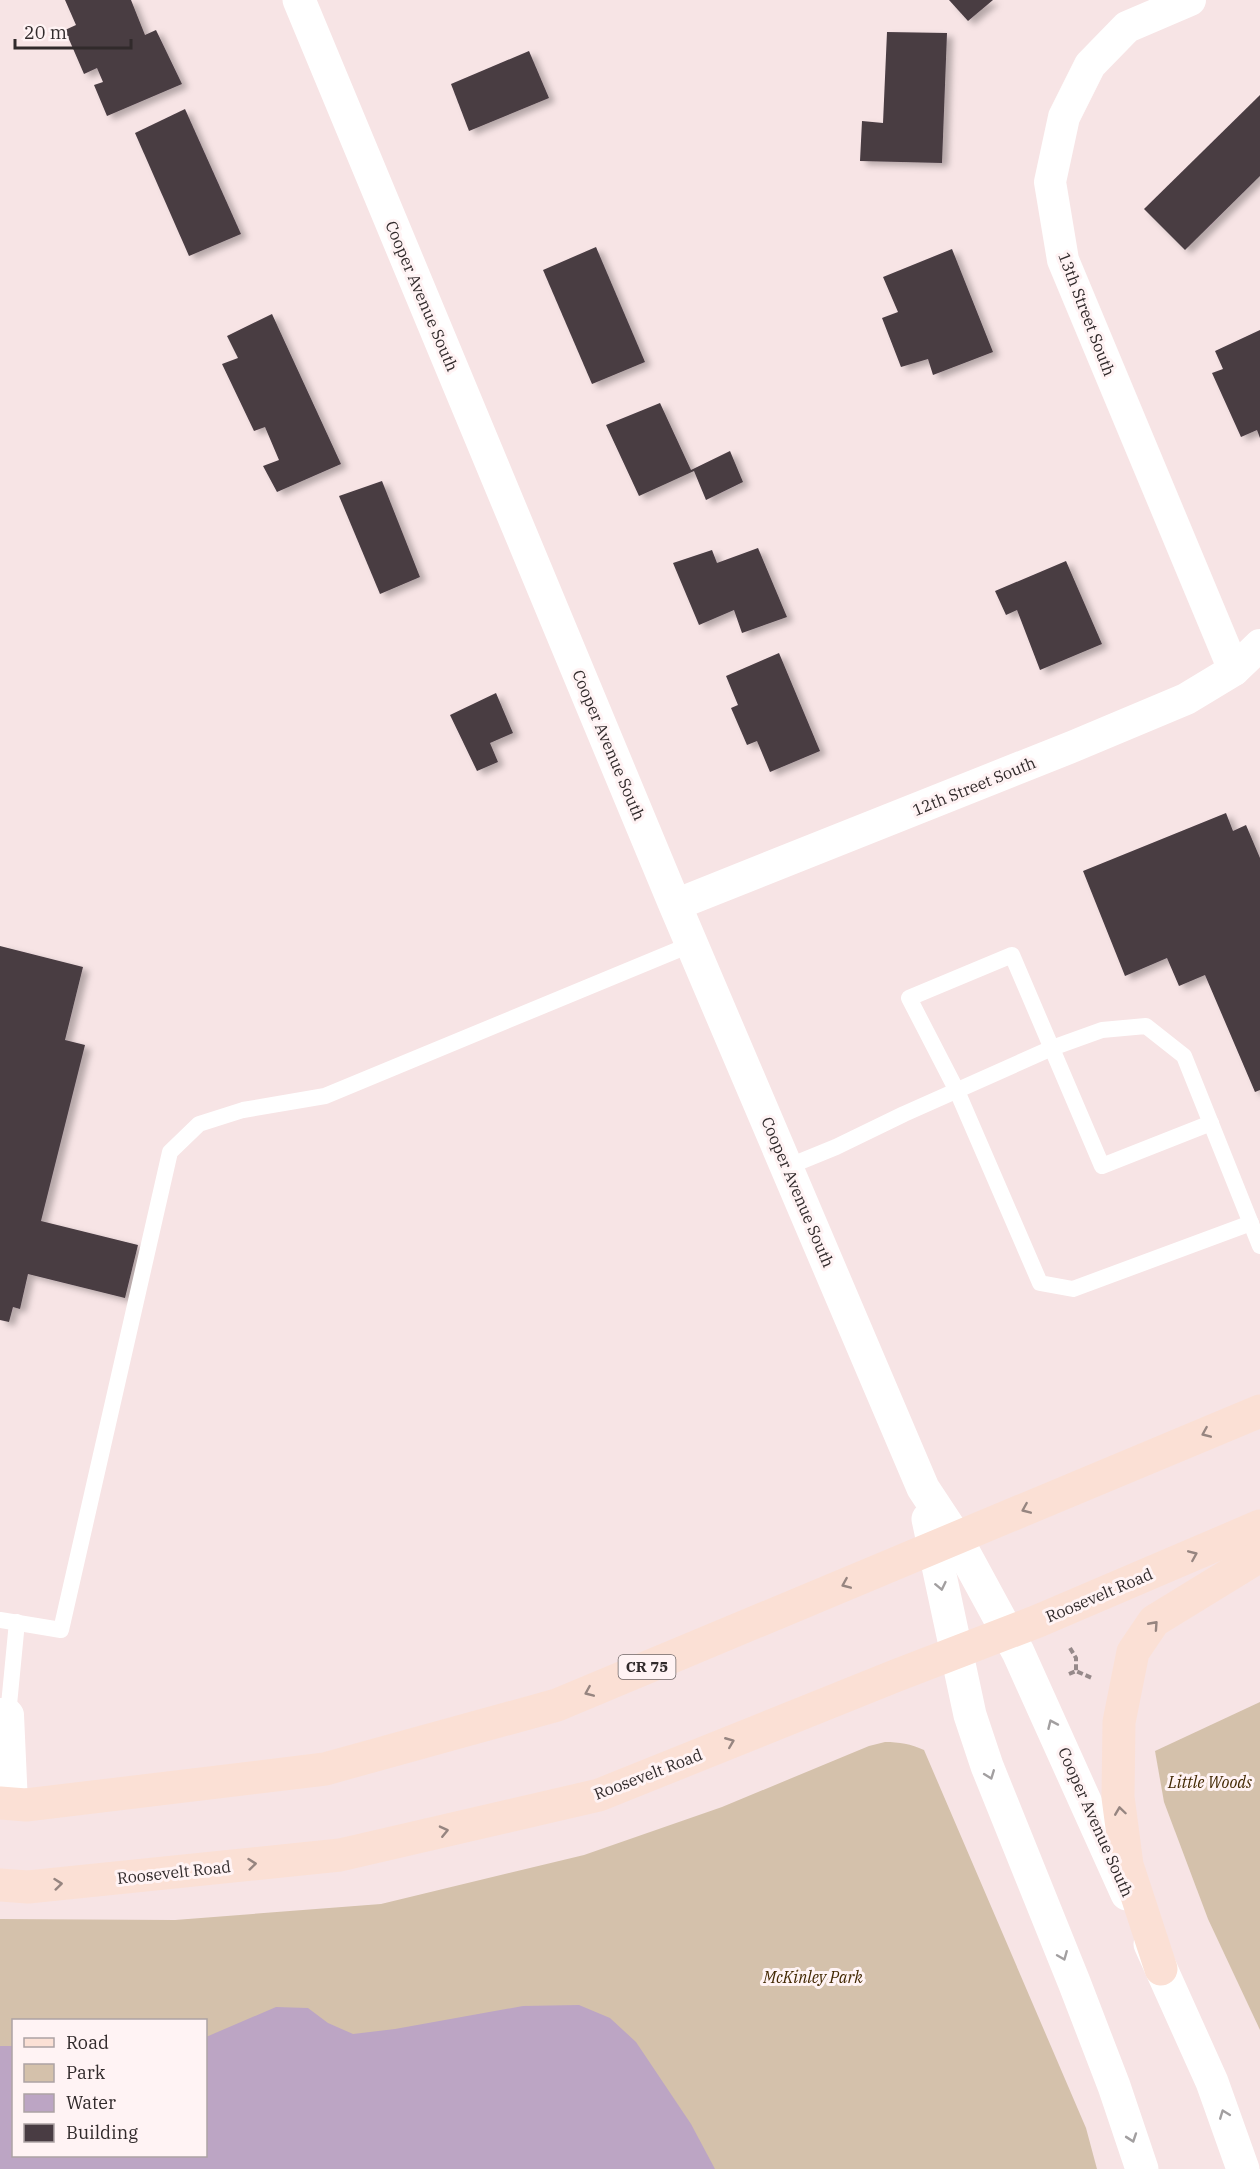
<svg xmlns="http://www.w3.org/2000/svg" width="1260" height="2169" viewBox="0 0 1260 2169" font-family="'IBM Plex Serif',serif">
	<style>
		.green { fill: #d4c1ab; fill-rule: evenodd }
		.water { fill: #bca5c4 }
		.building { fill: #493c43; filter: url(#shadow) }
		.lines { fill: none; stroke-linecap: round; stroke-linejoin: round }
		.path { stroke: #96898a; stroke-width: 4; stroke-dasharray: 6 3; stroke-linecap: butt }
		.lane { stroke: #fff; stroke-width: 16 }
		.street { stroke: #fff; stroke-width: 32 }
		.secondary { stroke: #fff; stroke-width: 33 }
		.primary { stroke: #fbe0d5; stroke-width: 33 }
		.oneway { stroke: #968580 }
		.oneway2 { stroke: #a29fa0 }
		.labels { text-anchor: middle; stroke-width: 6; stroke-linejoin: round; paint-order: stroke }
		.shield { fill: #fff3f4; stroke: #6f6667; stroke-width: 1.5 }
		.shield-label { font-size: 15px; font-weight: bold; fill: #312a2b }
		.street-label { font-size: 16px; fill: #312a2b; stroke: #fff3f4 }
		.park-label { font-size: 16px; font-style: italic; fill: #412700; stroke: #fff3f4 }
	</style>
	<defs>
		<filter id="shadow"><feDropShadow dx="6" dy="4" stdDeviation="3" flood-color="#0004"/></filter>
	</defs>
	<rect width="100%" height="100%" fill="#f7e4e5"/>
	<g class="green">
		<polygon points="1260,1702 1260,2030 1208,1919 1164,1802 1155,1751"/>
		<path d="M885 1742C899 1742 911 1744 924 1750L1086 2128 1097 2169H0V1919L175 1920 381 1904 584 1855 722 1807 869 1746ZM14 2020H206V2156H14Z"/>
	</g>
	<polygon class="water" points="579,2005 610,2018 636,2042 691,2124 715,2169 0,2169 0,2046 13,2046 14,2156 206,2156 206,2037 276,2007 308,2008 328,2023 353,2034 395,2029 523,2006"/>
	<g class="building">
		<polygon points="65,0 131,0 145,35 156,30 182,84 107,116 94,85 103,82 97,68 84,74 65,30 76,25"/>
		<polygon points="949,0 993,0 968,21"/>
		<polygon points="887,32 947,33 942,163 860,161 862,121 883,123"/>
		<polygon points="529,51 549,98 469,131 451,84"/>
		<polygon points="1260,95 1260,176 1185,250 1144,209"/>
		<polygon points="185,109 241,234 189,256 135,133"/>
		<polygon points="596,247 645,362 592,384 543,270"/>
		<polygon points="952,249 993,352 933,375 928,359 901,367 882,318 898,312 883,277"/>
		<polygon points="272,314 341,464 277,492 263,466 279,460 265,427 254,431 222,364 238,358 227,336"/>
		<polygon points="1260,330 1260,438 1257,430 1241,437 1212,373 1223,369 1215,351"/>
		<polygon points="660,403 691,470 730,451 743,482 706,500 694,471 639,496 606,425"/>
		<polygon points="382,481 420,577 380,594 339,496"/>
		<polygon points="758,548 787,617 742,633 734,610 699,625 673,563 712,550 717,563"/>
		<polygon points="1066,561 1102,644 1040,670 1017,610 1006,615 995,591"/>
		<polygon points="779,653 820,751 770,772 757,741 747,745 731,708 738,705 726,676"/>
		<polygon points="496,693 513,733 490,743 498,762 477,771 450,715"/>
		<polygon points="1226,813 1233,831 1246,825 1260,858 1260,1090 1255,1092 1205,975 1179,986 1167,958 1125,976 1083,871"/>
		<polygon points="0,946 83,967 65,1040 85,1045 41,1221 138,1245 125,1298 28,1274 20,1309 13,1307 9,1322 0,1320"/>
	</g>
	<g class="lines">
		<g class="path">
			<polyline points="1070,1648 1076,1658 1076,1671"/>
			<polyline points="1069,1674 1076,1671 1092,1678"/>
		</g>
		<g class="lane">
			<polyline points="1211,1123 1102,1166 1012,955 909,998 957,1091 1040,1283 1073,1289 1251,1223"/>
			<polyline points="787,1167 836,1147 904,1114 1052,1048 1102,1030 1146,1026 1184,1056 1260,1246"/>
			<polyline points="0,1620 61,1630 170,1152 199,1124 243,1110 325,1096 692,944"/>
			<polyline points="8,1715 17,1622"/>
		</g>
		<g class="street">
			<polyline points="1190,0 1127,27 1090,65 1064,117 1050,182 1063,260 1234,670"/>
			<polyline points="675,905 1074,746 1186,699 1234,670 1260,645"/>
			<polyline points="0,1714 8,1715 12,1804"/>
		</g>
		<g class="secondary">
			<polyline points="299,0 675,905 923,1488 956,1538 1018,1652 1127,1894"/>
			<polyline points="928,1519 970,1715 987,1766 1074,1982 1114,2086 1142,2169"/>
			<polyline points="1150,1944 1212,2082 1243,2169"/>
		</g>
		<g class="primary">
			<polyline points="0,1803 26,1805 325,1769 557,1705 1260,1411"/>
			<polyline points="0,1885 28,1887 340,1855 599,1795 895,1676 1038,1621 1260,1526"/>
			<polyline points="1161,1969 1127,1865 1118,1797 1119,1722 1133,1652 1154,1621 1260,1556"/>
		</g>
	</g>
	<defs><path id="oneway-chevron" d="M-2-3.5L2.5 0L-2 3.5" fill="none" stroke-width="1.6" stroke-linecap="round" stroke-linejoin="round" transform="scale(1.5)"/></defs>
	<g class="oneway">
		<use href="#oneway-chevron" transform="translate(1206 1433) rotate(157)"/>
		<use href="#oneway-chevron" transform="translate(1026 1509) rotate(157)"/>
		<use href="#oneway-chevron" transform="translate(1193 1555) rotate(-23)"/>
		<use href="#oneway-chevron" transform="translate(846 1584) rotate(157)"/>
		<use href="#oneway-chevron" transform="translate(1154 1625) rotate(-48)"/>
		<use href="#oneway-chevron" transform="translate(589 1692) rotate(157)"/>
		<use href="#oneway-chevron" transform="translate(730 1742) rotate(-22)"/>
		<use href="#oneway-chevron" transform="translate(1120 1811) rotate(-98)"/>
		<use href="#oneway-chevron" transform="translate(444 1831) rotate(-13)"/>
		<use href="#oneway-chevron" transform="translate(252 1864) rotate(-6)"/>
		<use href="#oneway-chevron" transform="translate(58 1884) rotate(-6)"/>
	</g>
	<g class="oneway2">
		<use href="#oneway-chevron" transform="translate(941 1586) rotate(78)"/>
		<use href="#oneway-chevron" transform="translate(1052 1724) rotate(-114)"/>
		<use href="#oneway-chevron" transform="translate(990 1775) rotate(69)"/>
		<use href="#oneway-chevron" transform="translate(1063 1956) rotate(68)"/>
		<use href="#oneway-chevron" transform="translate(1224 2114) rotate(-111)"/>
		<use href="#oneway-chevron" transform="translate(1132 2138) rotate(71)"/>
	</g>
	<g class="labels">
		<rect class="shield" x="618.5" y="1655" width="57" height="24" rx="4.5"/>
		<g class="shield-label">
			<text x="647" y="1672">CR 75</text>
		</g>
		<g class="street-label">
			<text transform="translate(422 296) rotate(67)" y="6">Cooper Avenue South</text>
			<text transform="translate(1087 314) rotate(69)" y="6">13th Street South</text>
			<text transform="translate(609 745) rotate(67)" y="6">Cooper Avenue South</text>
			<text transform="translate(974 786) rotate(-22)" y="6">12th Street South</text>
			<text transform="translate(798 1192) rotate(67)" y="6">Cooper Avenue South</text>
			<text transform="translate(1099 1595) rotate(-23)" y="6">Roosevelt Road</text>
			<text transform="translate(648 1774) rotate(-21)" y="6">Roosevelt Road</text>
			<text transform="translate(1096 1822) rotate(66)" y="6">Cooper Avenue South</text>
			<text transform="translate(174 1872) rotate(-6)" y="6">Roosevelt Road</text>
		</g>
		<g class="park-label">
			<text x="1210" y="1788">Little Woods</text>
			<text x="813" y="1983">McKinley Park</text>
		</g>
	</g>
	<rect x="12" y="2019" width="195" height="138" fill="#fff3f4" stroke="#ada3a4" stroke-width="1.5"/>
	<rect x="24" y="2038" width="30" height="9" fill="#fbe0d5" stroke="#ada3a4" stroke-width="1.5"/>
	<text x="66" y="2049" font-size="18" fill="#312a2b">Road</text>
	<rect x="24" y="2064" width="30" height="18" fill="#d4c1ab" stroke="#ada3a4" stroke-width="1.5"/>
	<text x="66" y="2079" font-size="18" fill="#312a2b">Park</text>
	<rect x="24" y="2094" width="30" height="18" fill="#bca5c4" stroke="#ada3a4" stroke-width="1.5"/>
	<text x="66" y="2109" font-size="18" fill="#312a2b">Water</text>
	<rect x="24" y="2124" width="30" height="18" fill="#493c43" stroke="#ada3a4" stroke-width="1.5"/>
	<text x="66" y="2139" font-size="18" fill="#312a2b">Building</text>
	<path d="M15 39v9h116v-9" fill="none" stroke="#312a2b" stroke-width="3"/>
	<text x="24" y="39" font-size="18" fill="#312a2b" stroke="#fff3f4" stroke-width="4.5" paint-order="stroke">20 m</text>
</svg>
